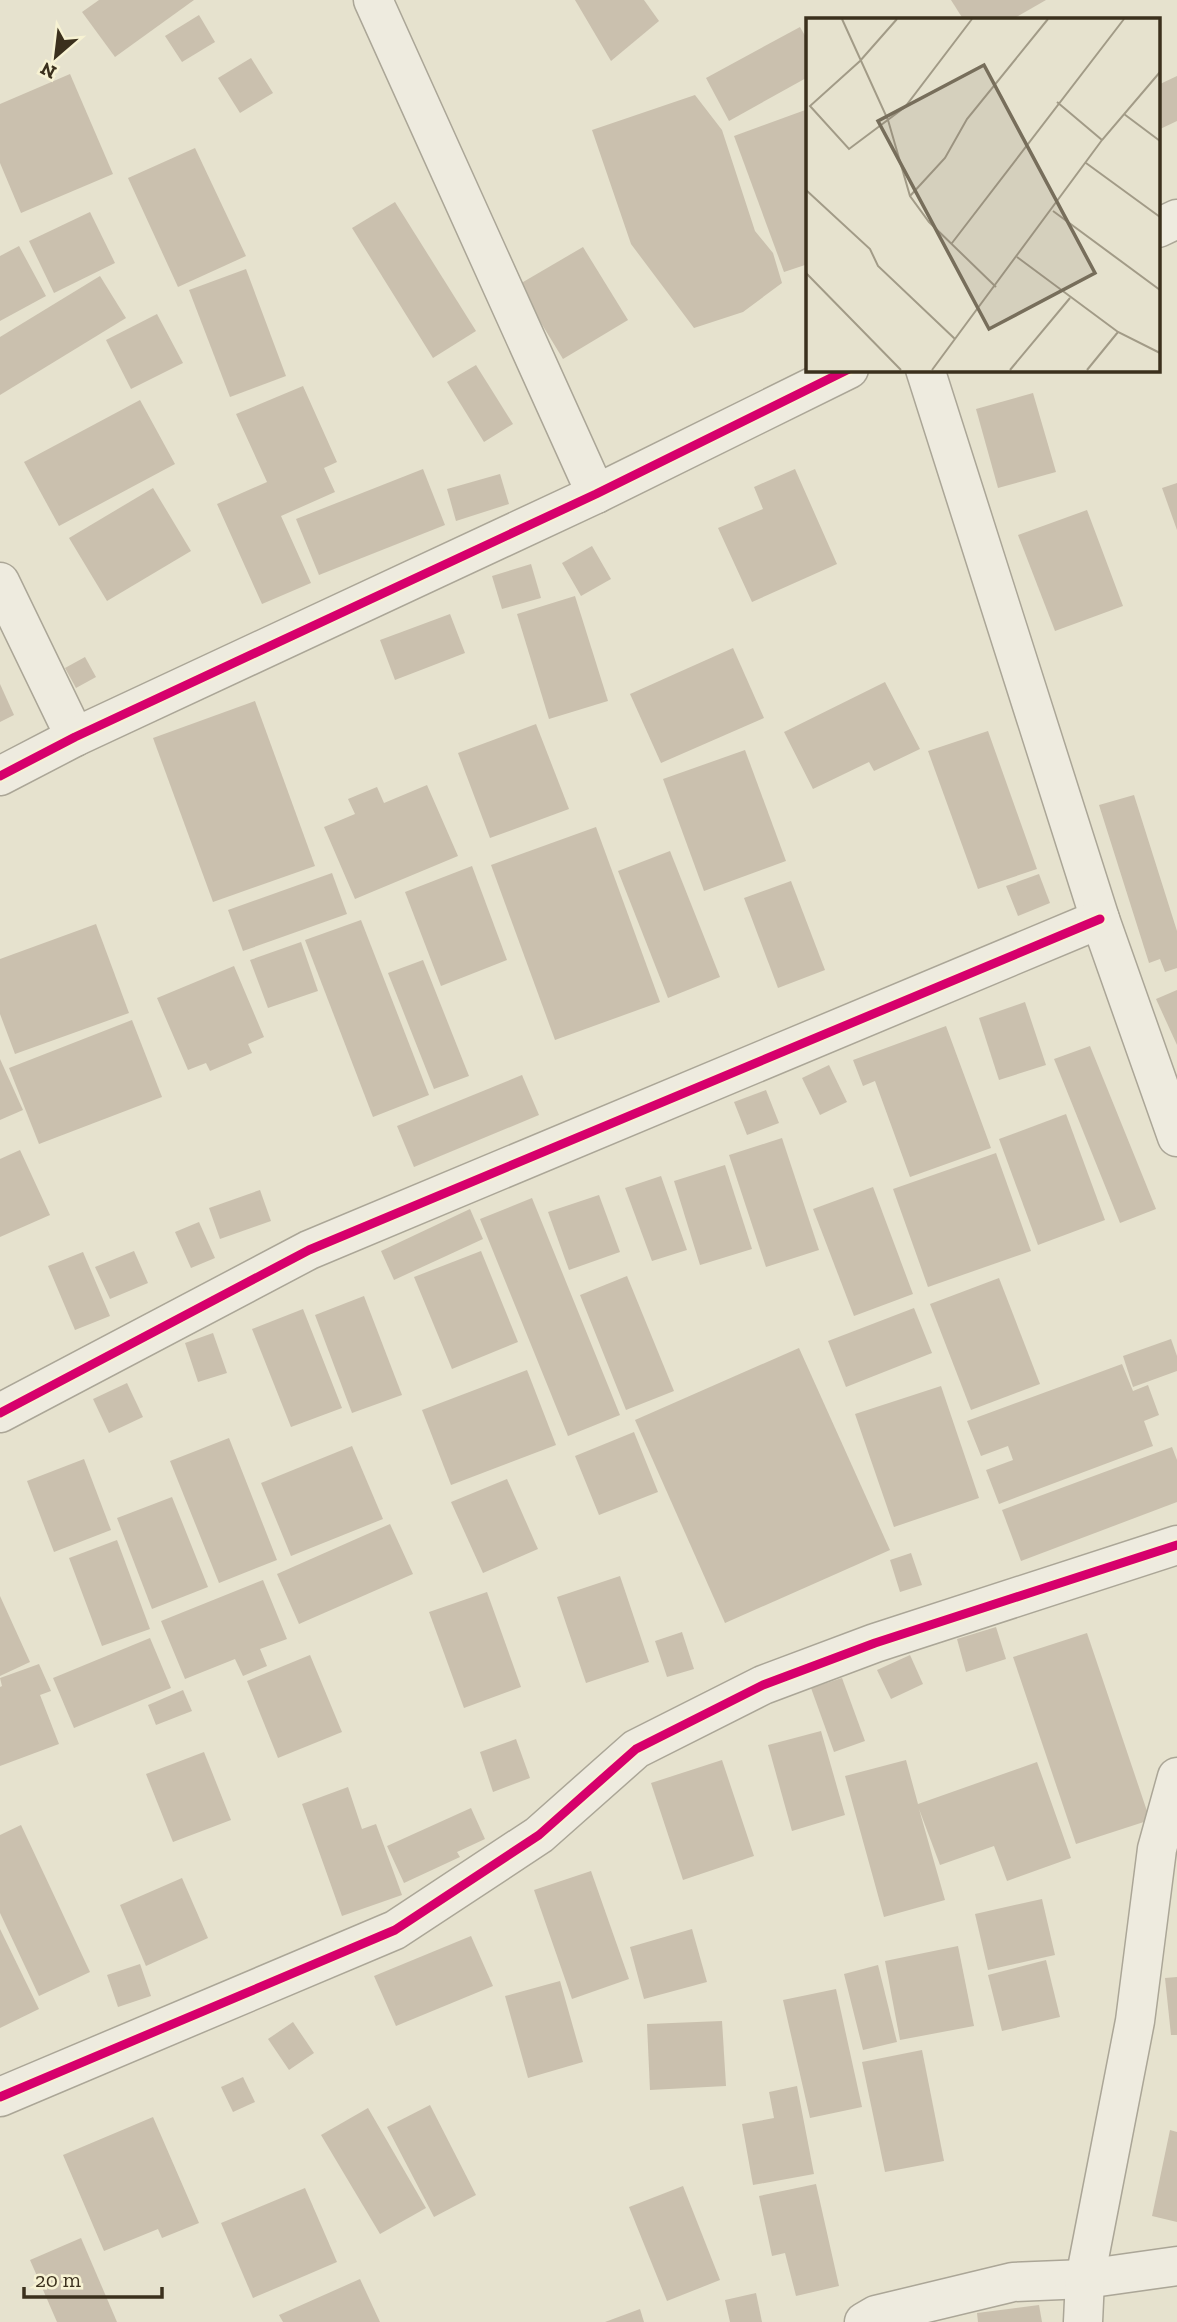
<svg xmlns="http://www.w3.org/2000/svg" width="1177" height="2322" viewBox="0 0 1177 2322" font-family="'Zilla Slab',serif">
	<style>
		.building { fill: #cac0ae }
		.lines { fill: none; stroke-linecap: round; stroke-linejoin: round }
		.minor-casing { stroke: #aba697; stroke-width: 41 }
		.minor { stroke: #eeebdf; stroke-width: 38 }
		.cycleway-casing { stroke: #f7f2d3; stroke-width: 13 }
		.cycleway { stroke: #d6006c; stroke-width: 9 }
		.inset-road { fill: none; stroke: #a29b87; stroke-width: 2 }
		.view { fill: #776e5b; fill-opacity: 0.15; stroke: #776e5b; stroke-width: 3.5 }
		.inset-edge { fill: none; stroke: #3b301d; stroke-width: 3.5 }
	</style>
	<rect width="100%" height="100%" fill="#e6e2ce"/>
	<g class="building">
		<polygon points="99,0 194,0 115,57 82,12"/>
		<polygon points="575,0 644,0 659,21 611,61"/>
		<polygon points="951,0 1046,0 1013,19 963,19"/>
		<polygon points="199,15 215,42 182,62 165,36"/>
		<polygon points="800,27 808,41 808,77 729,121 706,78"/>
		<polygon points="251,58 273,93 240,113 218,78"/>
		<polygon points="70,74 113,174 21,213 0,163 0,104"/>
		<polygon points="1177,76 1177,121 1158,130 1158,85"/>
		<polygon points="695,95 722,130 755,231 773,253 782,283 743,312 694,328 631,244 592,130"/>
		<polygon points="808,109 808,264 784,272 734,136"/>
		<polygon points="195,148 246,256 178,287 128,178"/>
		<polygon points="395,202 476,331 433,358 352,228"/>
		<polygon points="90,212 115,263 54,293 29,241"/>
		<polygon points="19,246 46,296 0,321 0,256"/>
		<polygon points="583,247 628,320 563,359 518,285"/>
		<polygon points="246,269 286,376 230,397 189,290"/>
		<polygon points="100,276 126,318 0,395 0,337"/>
		<polygon points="157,314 183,363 131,389 106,340"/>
		<polygon points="476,365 513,424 484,442 447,382"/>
		<polygon points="303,386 337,462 324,468 335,492 281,516 311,583 262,604 217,504 267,482 236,414"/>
		<polygon points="1033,393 1056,472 998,488 976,409"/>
		<polygon points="140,400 175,464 59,526 24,462"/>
		<polygon points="423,469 445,525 319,575 296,519"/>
		<polygon points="795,469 837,564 752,602 718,528 763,509 754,487"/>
		<polygon points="500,474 509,504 456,521 447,489"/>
		<polygon points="1177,483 1177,530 1162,488"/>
		<polygon points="153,488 191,551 107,601 69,538"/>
		<polygon points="1087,510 1123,606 1055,631 1018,535"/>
		<polygon points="592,546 611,579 581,596 562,563"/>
		<polygon points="531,564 541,598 502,609 492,576"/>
		<polygon points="575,596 608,701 549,719 517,614"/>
		<polygon points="450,614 465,653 395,680 380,640"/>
		<polygon points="733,648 764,718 661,763 630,694"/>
		<polygon points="85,657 96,677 76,688 65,668"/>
		<polygon points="885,682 920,749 874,771 869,762 813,789 784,732"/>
		<polygon points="0,684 14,715 0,722"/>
		<polygon points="255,701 315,866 213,902 153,738"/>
		<polygon points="536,724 569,809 490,838 458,753"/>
		<polygon points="988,731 1037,869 978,889 928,751"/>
		<polygon points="745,750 786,861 704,891 663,779"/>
		<polygon points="427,785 458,856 355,899 324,827 355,814 348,799 377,787 384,803"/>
		<polygon points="1134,795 1177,931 1177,968 1165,972 1160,959 1149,963 1099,805"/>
		<polygon points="596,827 660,1002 555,1040 491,865"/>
		<polygon points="670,851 720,977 668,998 618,871"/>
		<polygon points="472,866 507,960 441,986 405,892"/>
		<polygon points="332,873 347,914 243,951 228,910"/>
		<polygon points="1039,874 1050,903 1018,916 1006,886"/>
		<polygon points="791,881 825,970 778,988 744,898"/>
		<polygon points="361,920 429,1095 373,1117 305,940"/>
		<polygon points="96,924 129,1013 15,1054 0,1014 0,959"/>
		<polygon points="301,942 318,991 268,1008 250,960"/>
		<polygon points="423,960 469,1076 434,1089 388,973"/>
		<polygon points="234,966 264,1037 248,1044 252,1053 210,1071 206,1063 188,1070 157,998"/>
		<polygon points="1177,990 1177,1045 1156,999"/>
		<polygon points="1025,1002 1046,1065 999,1080 979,1018"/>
		<polygon points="132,1020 162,1097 39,1144 9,1068"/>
		<polygon points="946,1026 991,1148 910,1177 875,1081 863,1086 853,1060"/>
		<polygon points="1090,1046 1156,1209 1120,1223 1054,1059"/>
		<polygon points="0,1059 23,1110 0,1120"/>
		<polygon points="829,1065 847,1102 820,1115 802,1078"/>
		<polygon points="522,1075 539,1115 414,1167 397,1126"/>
		<polygon points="766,1090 779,1123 747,1135 734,1102"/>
		<polygon points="1066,1114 1105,1220 1038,1245 999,1139"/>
		<polygon points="782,1138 819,1250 766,1267 729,1155"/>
		<polygon points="20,1150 50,1215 0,1237 0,1159"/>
		<polygon points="996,1153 1031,1251 928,1287 893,1189"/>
		<polygon points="725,1165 752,1249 700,1265 674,1181"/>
		<polygon points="661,1176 687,1250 652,1261 625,1188"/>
		<polygon points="873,1187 913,1294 854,1316 813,1209"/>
		<polygon points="260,1190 271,1221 220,1239 209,1208"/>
		<polygon points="599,1195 620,1252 569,1270 548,1212"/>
		<polygon points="532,1198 620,1415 568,1436 480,1219"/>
		<polygon points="470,1209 483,1239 394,1280 381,1251"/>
		<polygon points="199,1222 215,1258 191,1268 175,1232"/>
		<polygon points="134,1251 148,1283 110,1299 95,1267"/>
		<polygon points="481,1251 518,1342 452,1369 414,1277"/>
		<polygon points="83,1252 110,1316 75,1330 48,1266"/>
		<polygon points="627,1276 674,1391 626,1410 580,1295"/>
		<polygon points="999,1278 1040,1384 971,1410 930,1304"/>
		<polygon points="364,1296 402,1395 352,1413 315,1315"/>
		<polygon points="914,1308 932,1353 846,1387 828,1341"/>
		<polygon points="303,1309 342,1408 291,1427 252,1329"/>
		<polygon points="213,1333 227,1373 198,1382 185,1343"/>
		<polygon points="1171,1339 1177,1356 1177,1371 1133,1387 1123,1356"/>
		<polygon points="799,1348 890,1550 725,1623 635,1420"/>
		<polygon points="1122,1364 1133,1391 1148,1385 1159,1415 1144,1421 1153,1446 999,1504 986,1470 1013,1460 1008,1446 981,1456 967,1421"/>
		<polygon points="527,1370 556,1445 451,1485 422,1410"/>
		<polygon points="127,1383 143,1417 109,1433 93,1399"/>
		<polygon points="941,1386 979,1498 894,1527 855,1414"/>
		<polygon points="634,1432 658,1492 599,1515 575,1456"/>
		<polygon points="229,1438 277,1560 219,1583 170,1461"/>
		<polygon points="352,1446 383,1519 291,1556 261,1483"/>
		<polygon points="1172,1447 1177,1460 1177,1502 1021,1561 1002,1510"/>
		<polygon points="84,1459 111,1530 54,1552 27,1481"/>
		<polygon points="507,1479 538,1549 483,1573 451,1502"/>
		<polygon points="172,1497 208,1587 152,1609 117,1518"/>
		<polygon points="390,1524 413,1574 299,1624 277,1574"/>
		<polygon points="117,1540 150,1629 102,1646 69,1558"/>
		<polygon points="911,1553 922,1585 900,1592 890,1560"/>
		<polygon points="620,1576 649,1662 586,1683 557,1597"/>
		<polygon points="263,1580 287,1639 260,1649 267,1666 243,1676 235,1659 185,1679 161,1621"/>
		<polygon points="487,1592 521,1687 464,1708 429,1612"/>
		<polygon points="0,1596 30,1662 0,1676"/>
		<polygon points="996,1627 1006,1659 966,1672 957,1639"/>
		<polygon points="682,1632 694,1669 667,1677 655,1641"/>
		<polygon points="1087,1633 1150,1820 1076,1844 1013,1657"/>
		<polygon points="150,1638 171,1688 74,1728 53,1678"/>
		<polygon points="310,1655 342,1732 278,1758 247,1681"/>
		<polygon points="910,1655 923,1684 891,1699 877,1670"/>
		<polygon points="39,1664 51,1691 40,1695 59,1744 0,1766 0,1687 2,1686 0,1678"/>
		<polygon points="842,1678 865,1741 834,1752 811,1688"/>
		<polygon points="183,1690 192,1711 156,1725 148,1705"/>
		<polygon points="821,1731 845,1815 792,1831 768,1745"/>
		<polygon points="516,1739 530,1778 493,1792 480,1752"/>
		<polygon points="204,1752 231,1820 173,1842 146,1774"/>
		<polygon points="722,1760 754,1856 683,1880 651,1783"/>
		<polygon points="906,1760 918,1804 1037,1762 1071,1858 1007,1881 994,1846 940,1865 919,1809 945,1900 884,1917 845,1776"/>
		<polygon points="348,1787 362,1829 376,1824 402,1895 342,1916 302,1804"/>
		<polygon points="471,1808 485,1839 457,1852 460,1857 404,1883 387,1846"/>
		<polygon points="21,1825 90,1972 39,1996 0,1913 0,1835"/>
		<polygon points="591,1871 629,1979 572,1999 534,1890"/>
		<polygon points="182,1878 208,1938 146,1966 120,1905"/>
		<polygon points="1042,1899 1055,1955 988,1970 975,1914"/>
		<polygon points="0,1929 39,2009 0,2028"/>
		<polygon points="692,1929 707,1982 644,1999 630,1947"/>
		<polygon points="471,1936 493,1986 396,2026 374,1976"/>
		<polygon points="958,1946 974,2026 900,2040 885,1961"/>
		<polygon points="1046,1960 1060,2017 1002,2031 988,1975"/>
		<polygon points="140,1964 151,1996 118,2007 107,1975"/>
		<polygon points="878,1965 897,2042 863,2050 844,1974"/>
		<polygon points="1177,1977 1177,2035 1171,2035 1165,1978"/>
		<polygon points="560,1981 583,2062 528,2078 505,1996"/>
		<polygon points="836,1989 862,2107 810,2118 783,2000"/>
		<polygon points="722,2021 726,2086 650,2090 647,2024"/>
		<polygon points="293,2022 314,2053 289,2070 268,2039"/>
		<polygon points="922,2050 944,2161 885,2172 862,2062"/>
		<polygon points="243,2077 255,2102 233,2112 221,2087"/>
		<polygon points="797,2086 814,2174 753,2185 742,2124 774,2118 769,2092"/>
		<polygon points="430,2105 476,2195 434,2217 387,2127"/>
		<polygon points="368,2108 426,2208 380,2234 321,2135"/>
		<polygon points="153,2117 199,2223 162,2238 158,2229 104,2251 63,2155"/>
		<polygon points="1170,2130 1177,2132 1177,2222 1152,2216"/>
		<polygon points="816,2184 839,2286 796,2296 785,2253 772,2256 759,2196"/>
		<polygon points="683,2186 720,2280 667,2301 629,2207"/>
		<polygon points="305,2188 337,2262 253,2298 221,2223"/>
		<polygon points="81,2238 117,2322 57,2322 30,2260"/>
		<polygon points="360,2279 380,2322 283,2322 279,2315"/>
		<polygon points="756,2293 762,2322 730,2322 725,2300"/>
		<polygon points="1039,2305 1042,2322 978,2322 977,2313"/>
		<polygon points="640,2309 644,2322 605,2322"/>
	</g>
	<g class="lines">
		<g class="minor-casing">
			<g id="minor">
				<polyline points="373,0 596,494"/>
				<polyline points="1158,228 1177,219"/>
				<polyline points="925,369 1100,919 1177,1137"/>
				<polyline points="0,582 75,737"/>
				<polyline points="0,776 75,737 596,494 849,369"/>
				<polyline points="0,1413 309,1250 1100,919"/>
				<polyline points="0,2097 395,1930 539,1835 636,1749 763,1685 875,1643 1177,1545"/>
				<polyline points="864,2322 876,2315 1013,2282 1085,2279 1177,2266"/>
				<polyline points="1083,2322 1085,2279 1135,2021 1157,1849 1177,1777"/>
			</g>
		</g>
		<use href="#minor" class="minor"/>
		<g class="cycleway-casing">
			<g id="cycleway">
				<polyline points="0,776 75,737 596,494 849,369"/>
				<polyline points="0,1413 309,1250 1100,919"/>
				<polyline points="0,2097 395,1930 539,1835 636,1749 763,1685 875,1643 1177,1545"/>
			</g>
		</g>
		<use href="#cycleway" class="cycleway"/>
	</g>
	<g transform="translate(806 18)">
		<rect width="354" height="354" fill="#e6e2ce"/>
		<path class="inset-road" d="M36 1 82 102 104 178 123 204 190 269M91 1 54 43 4 88 43 131 99 89 166 1M251 84 296 122M318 96 354 123M280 145 354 199M0 172 64 231 72 248 149 321M104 178 139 140 161 101 242 1M247 193 354 272M146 225 318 1M211 239 312 314 354 335M0 255 95 352M126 352 296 122 354 54M204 352 264 280M281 352 312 314"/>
		<path class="view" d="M178 47 289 255 183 311 72 103Z"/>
		<rect width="354" height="354" class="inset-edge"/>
	</g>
	<g transform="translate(56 56) rotate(208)" stroke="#f7f2d3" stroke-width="5" paint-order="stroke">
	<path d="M0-5L12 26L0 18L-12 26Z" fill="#3b301d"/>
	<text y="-10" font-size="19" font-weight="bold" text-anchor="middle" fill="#3b301d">N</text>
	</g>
	<path d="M24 2287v10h138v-10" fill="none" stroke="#3b301d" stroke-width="3.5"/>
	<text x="35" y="2287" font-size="21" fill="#3b301d" stroke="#f7f2d3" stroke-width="5" paint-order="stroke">20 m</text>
</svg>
